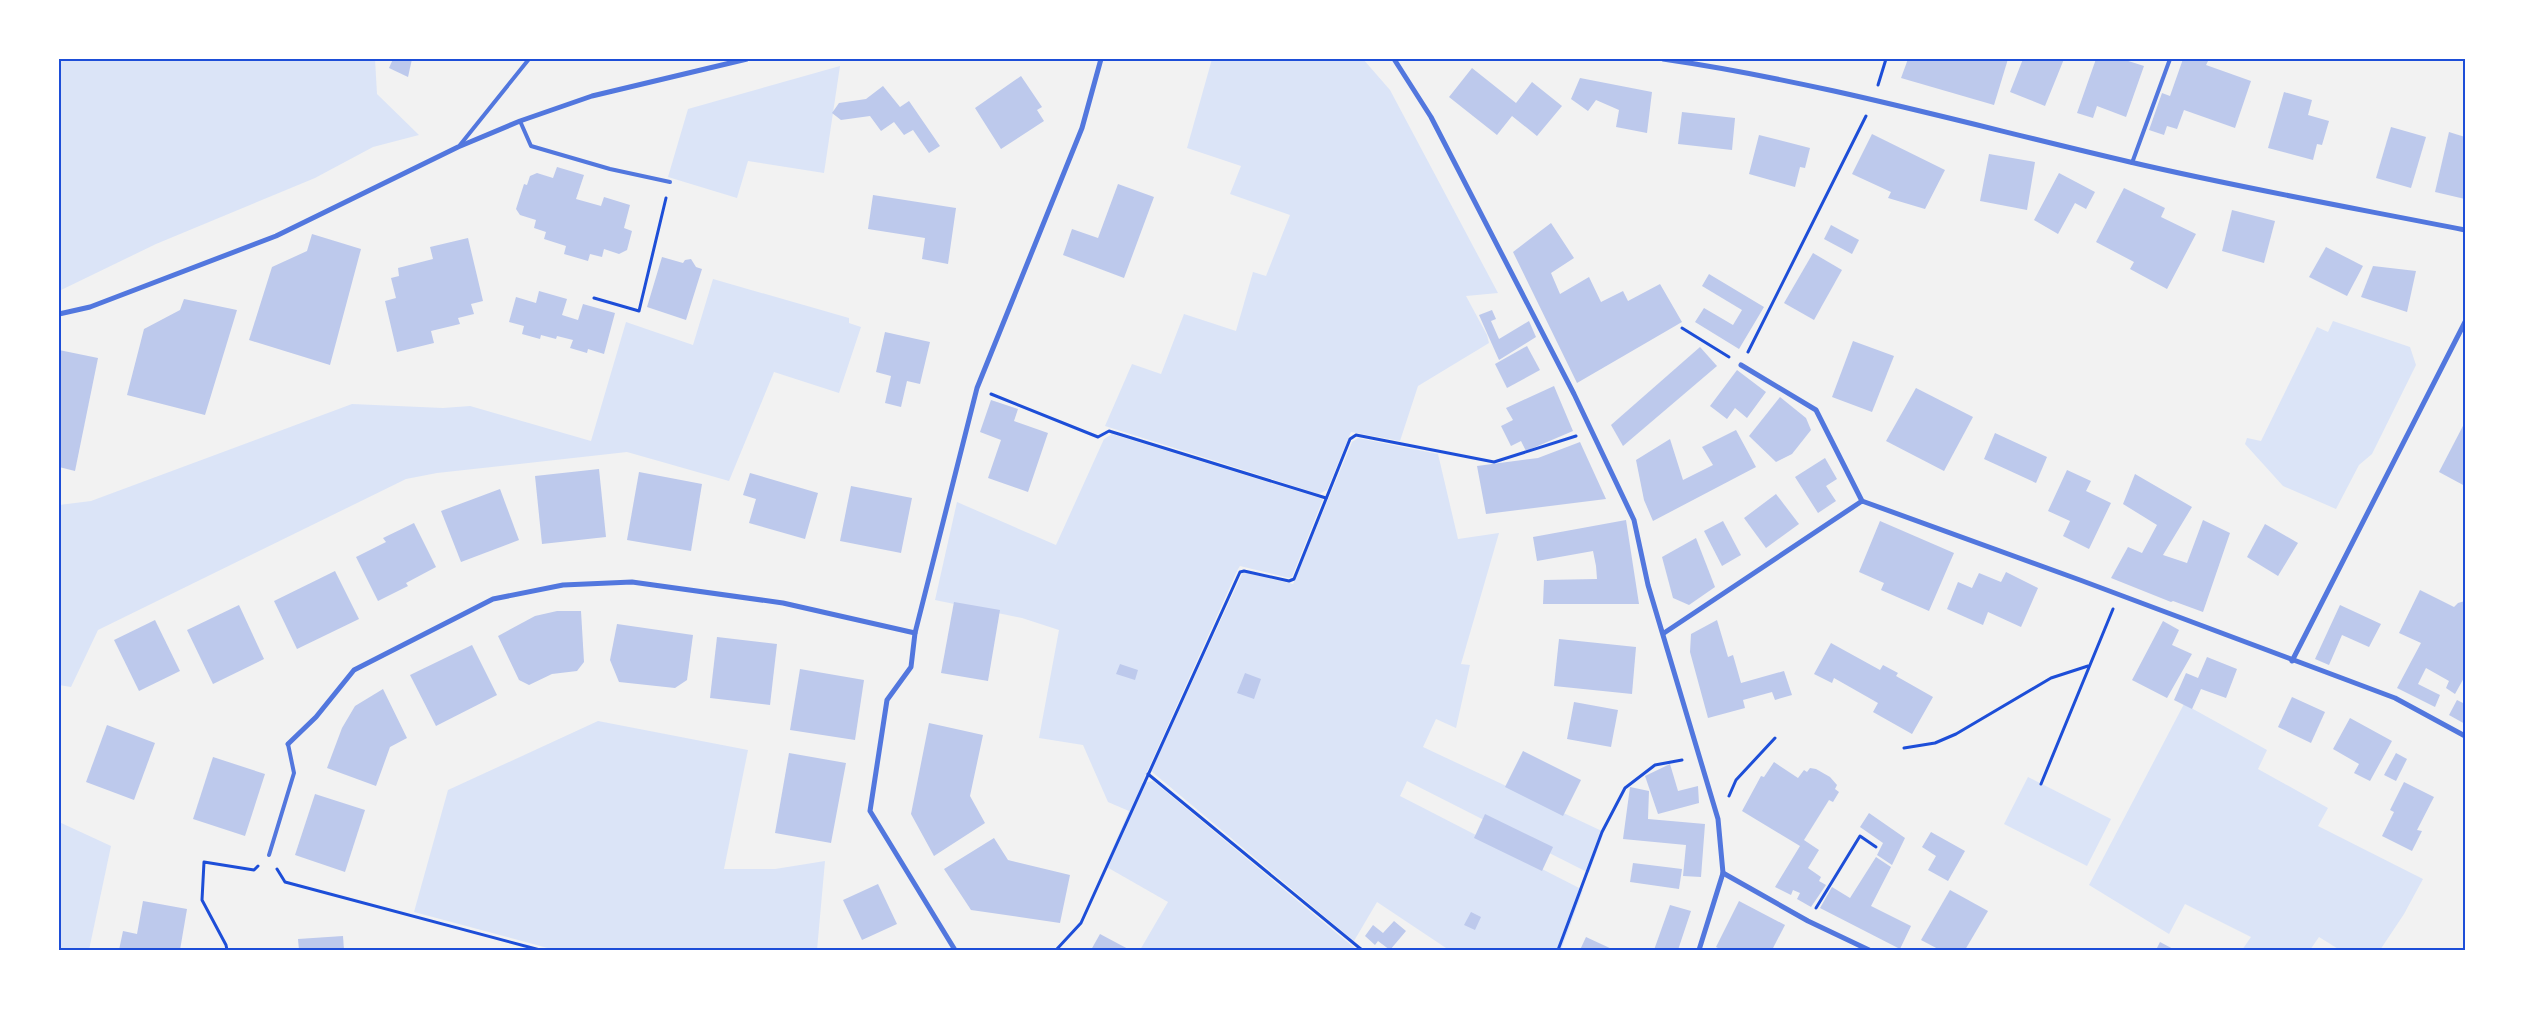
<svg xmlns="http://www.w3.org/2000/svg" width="2524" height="1009" viewBox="0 0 2524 1009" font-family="Barlow,sans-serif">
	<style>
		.green { fill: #dbe4f7 }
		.building { fill: #bdc9ec }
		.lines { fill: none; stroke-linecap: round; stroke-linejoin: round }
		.path { stroke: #1d4ed8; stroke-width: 3 }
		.service { stroke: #5277de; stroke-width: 4 }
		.minor { stroke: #5277de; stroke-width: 5 }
		.neatline { fill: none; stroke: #1d4ed8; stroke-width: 2 }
	</style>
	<rect width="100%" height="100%" fill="#f2f2f2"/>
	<g class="green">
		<polygon points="59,59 375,59 377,94 419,135 373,147 315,178 156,244 59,291"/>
		<polygon points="1212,59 1363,59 1390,90 1498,293 1466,296 1487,335 1489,343 1418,386 1400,441 1351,432 1327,490 1319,494 1105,426 1132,364 1161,374 1184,314 1236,331 1253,272 1266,276 1290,215 1230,194 1241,166 1187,148"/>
		<polygon points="840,66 824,173 748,161 737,198 668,177 688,109"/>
		<polygon points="713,279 849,318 849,323 861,327 839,393 774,372 729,481 627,452 437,473 406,479 98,630 71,687 59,685 59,505 91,501 352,404 443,408 470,406 591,441 626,322 693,345"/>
		<polygon points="2333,321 2410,347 2416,365 2372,454 2359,465 2336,509 2283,486 2245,444 2247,438 2261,441 2317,327 2328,332"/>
		<polygon points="1112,434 1323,499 1292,577 1289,578 1240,566 1238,569 1142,783 1153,781 1357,950 1140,950 1168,902 1105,866 1129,811 1108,802 1083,745 1039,738 1059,630 1022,618 935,600 957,502 1056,545 1104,439"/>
		<polygon points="1358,438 1438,454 1458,539 1499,533 1461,664 1470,665 1456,728 1436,719 1423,747 1604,832 1589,873 1407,781 1400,796 1583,890 1561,950 1449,950 1377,902 1354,941 1151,771 1243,572 1293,584 1352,442"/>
		<polygon points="2184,704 2267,750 2258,769 2328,808 2318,826 2423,879 2404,914 2380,950 2340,950 2319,937 2310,950 2242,950 2251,937 2185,904 2169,934 2089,885"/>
		<polygon points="598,721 748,750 724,869 775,869 825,861 817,950 555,950 414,912 448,790"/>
		<polygon points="2028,777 2111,819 2087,866 2004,824"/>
		<polygon points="59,822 111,846 89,950 59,950"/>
	</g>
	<g class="building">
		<polygon points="393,59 412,59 408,77 389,68"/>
		<polygon points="1908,59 2008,59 1994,105 1901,78"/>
		<polygon points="2023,59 2064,59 2045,106 2010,92"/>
		<polygon points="2096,59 2122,59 2144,66 2126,117 2097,106 2093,118 2077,113"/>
		<polygon points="2183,59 2209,59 2206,65 2251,81 2235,128 2184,110 2177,129 2167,126 2164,135 2149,130 2162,93 2170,96"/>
		<polygon points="1472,68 1516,103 1532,82 1562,106 1537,136 1512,116 1497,135 1449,97"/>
		<polygon points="1021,76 1042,107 1037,110 1044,121 1001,149 975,108"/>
		<polygon points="1580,78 1652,92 1647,133 1616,127 1619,110 1596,100 1588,111 1571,99"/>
		<polygon points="883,86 900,107 909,101 940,146 929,153 913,130 904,135 894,122 881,131 870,116 841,120 832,113 839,103 866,99"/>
		<polygon points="2284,92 2312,100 2308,115 2329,121 2322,145 2317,144 2313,160 2268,148"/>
		<polygon points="1682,112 1735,118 1732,150 1678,144"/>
		<polygon points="2391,127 2426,137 2411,188 2376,178"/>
		<polygon points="2449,132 2465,137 2465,199 2435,192"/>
		<polygon points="1872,134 1945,170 1925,209 1888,198 1891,192 1852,174"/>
		<polygon points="1759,135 1810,148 1805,168 1800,167 1795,187 1749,174"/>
		<polygon points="1989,154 2035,162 2027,210 1980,201"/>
		<polygon points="557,167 584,175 576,199 601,206 604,197 630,205 624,228 632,231 627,250 619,254 604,249 602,257 590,254 588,261 564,254 566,246 544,239 546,232 534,228 536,220 520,215 516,209 524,184 527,185 530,176 537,173 553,178"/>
		<polygon points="2059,173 2095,192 2086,209 2075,203 2058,234 2034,220"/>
		<polygon points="1118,184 1154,197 1124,278 1063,255 1072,229 1098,238"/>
		<polygon points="2124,188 2165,208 2161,217 2196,234 2167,289 2130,269 2134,262 2096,242"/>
		<polygon points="873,195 956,208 948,264 922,259 925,238 868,229"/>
		<polygon points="2232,210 2275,221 2264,263 2222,251"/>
		<polygon points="1551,223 1574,258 1551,273 1560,294 1589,277 1601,302 1623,291 1628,301 1660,284 1682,322 1577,383 1513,252"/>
		<polygon points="1831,225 1859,240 1852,254 1824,239"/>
		<polygon points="312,234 361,249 330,365 249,340 272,267 307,251"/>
		<polygon points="468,238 483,301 471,304 474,314 458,318 460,324 431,331 434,343 397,352 385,301 396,298 391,278 399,276 398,268 433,259 430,247"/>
		<polygon points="2326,247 2363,266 2347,296 2309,277"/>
		<polygon points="1813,253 1842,270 1814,320 1784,303"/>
		<polygon points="662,257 683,263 685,260 691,259 696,267 702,269 686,320 647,307"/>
		<polygon points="2373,266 2416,271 2407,312 2361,297"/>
		<polygon points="1709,274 1764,307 1739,349 1695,322 1704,308 1733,325 1742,310 1702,286"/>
		<polygon points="539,291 567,299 562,315 578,320 583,304 615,313 604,354 588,349 587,353 570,348 573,340 557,336 556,339 541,335 540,339 522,334 524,326 509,322 516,297 536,303"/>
		<polygon points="184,299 237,310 205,415 127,395 144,329 180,310"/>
		<polygon points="1492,310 1496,319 1491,321 1499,339 1529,321 1536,337 1499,360 1479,315"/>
		<polygon points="885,332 930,342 920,384 907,381 901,407 885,403 891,376 876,372"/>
		<polygon points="1853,341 1894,356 1872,412 1832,397"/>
		<polygon points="1527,346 1540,370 1507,388 1495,364"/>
		<polygon points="1700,347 1717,366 1623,446 1611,425"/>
		<polygon points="59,350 98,358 75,471 59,467"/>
		<polygon points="1737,370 1766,392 1747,418 1735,408 1727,419 1710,406"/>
		<polygon points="1554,386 1573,431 1526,451 1521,441 1511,446 1501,426 1513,420 1506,408"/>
		<polygon points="1916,388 1973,417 1944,471 1886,441"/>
		<polygon points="1780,397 1806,418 1811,430 1792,454 1776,462 1749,436"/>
		<polygon points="991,400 1018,409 1014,421 1048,433 1028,492 988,478 1001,440 980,432"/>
		<polygon points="2465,422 2465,486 2439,472"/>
		<polygon points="1736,430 1756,467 1653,521 1644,500 1636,460 1670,439 1683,480 1713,465 1702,447"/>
		<polygon points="1995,433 2047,457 2036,483 1984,459"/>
		<polygon points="1580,442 1606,499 1486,514 1477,466 1538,458"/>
		<polygon points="1825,458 1837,479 1826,486 1836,501 1818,513 1795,477"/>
		<polygon points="599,469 606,537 542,544 535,476"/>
		<polygon points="2067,470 2091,481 2086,491 2111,503 2089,549 2063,536 2070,521 2048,511"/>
		<polygon points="639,472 702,484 691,551 627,540"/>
		<polygon points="750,473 818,493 805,539 749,523 756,499 743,495"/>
		<polygon points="2135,474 2192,507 2163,555 2187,563 2203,520 2230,533 2203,612 2173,601 2171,602 2111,578 2128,547 2142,553 2157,525 2123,504"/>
		<polygon points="851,486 912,498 901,553 840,541"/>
		<polygon points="500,489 519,540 461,562 441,511"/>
		<polygon points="1776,494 1799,524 1766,548 1744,518"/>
		<polygon points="1626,520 1639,604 1543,604 1544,580 1597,579 1596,566 1593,551 1537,561 1533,537"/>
		<polygon points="1723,521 1741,555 1722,566 1704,531"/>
		<polygon points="1880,521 1954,553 1929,611 1881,590 1884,583 1859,572"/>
		<polygon points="414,523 436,567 406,583 408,586 378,601 356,557 386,542 383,538"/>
		<polygon points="2265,524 2298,543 2278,576 2247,557"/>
		<polygon points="1696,538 1715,587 1689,605 1673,598 1662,557"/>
		<polygon points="335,571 359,619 297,649 274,601"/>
		<polygon points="2006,572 2038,588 2021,627 1988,612 1983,625 1947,609 1958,582 1972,588 1979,573 2001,582"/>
		<polygon points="2420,590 2454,607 2458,603 2465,601 2465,676 2455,694 2446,688 2449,681 2426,668 2418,684 2440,695 2435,707 2397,688 2421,643 2399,633"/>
		<polygon points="954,602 1000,610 988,681 941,673"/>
		<polygon points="239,605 264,659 213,684 187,630"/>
		<polygon points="2340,605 2381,624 2369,647 2342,635 2329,665 2315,659"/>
		<polygon points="557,611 581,611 584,662 577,671 552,674 529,685 519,680 498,636 535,616"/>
		<polygon points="155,620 180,671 139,691 114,640"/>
		<polygon points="1717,620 1728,657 1733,655 1741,683 1784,671 1792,695 1775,700 1772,692 1743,700 1745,708 1708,718 1690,652 1691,634"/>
		<polygon points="2163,621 2179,630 2172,645 2192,654 2167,698 2132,680"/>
		<polygon points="617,624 693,635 687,680 675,688 619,682 610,660"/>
		<polygon points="717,637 777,644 770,705 710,698"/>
		<polygon points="1559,639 1636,647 1632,694 1554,686"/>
		<polygon points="1831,643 1880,670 1883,665 1898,673 1896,676 1933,697 1912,734 1873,712 1878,703 1834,678 1832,683 1814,674"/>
		<polygon points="472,645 497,695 436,726 410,675"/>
		<polygon points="2207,657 2237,669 2226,698 2201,689 2192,709 2174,700 2186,673 2198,678"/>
		<polygon points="1120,664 1138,670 1135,680 1116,674"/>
		<polygon points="800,669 864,680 855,740 790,730"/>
		<polygon points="1245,673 1261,679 1254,699 1237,693"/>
		<polygon points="383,689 407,738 390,747 376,786 327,768 342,728 355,706"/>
		<polygon points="2292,697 2325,712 2311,743 2278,727"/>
		<polygon points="2457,700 2465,704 2465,724 2449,715"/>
		<polygon points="1574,702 1618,710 1611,747 1567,739"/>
		<polygon points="2350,718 2392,741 2370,781 2354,773 2359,764 2333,749"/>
		<polygon points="929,723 983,735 970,796 985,823 934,856 911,814"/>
		<polygon points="107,725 155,743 134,800 86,782"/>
		<polygon points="1523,751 1581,780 1563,816 1505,787"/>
		<polygon points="789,753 846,763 831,843 775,833"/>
		<polygon points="2396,753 2407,759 2396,781 2384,775"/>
		<polygon points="213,757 265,774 245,836 193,819"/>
		<polygon points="1774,762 1798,778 1804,770 1807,772 1810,768 1816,769 1830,777 1837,785 1835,789 1839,792 1833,802 1829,800 1804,840 1819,850 1808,868 1821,877 1819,881 1826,885 1811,907 1797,899 1800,893 1793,890 1791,895 1775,887 1800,846 1742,811 1761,776 1764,777"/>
		<polygon points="1670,764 1678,791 1698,786 1699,803 1658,814 1645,776"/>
		<polygon points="2404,782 2434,797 2417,830 2422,831 2412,851 2382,836 2394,812 2390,810"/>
		<polygon points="1630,787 1649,791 1648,819 1705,824 1701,877 1683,876 1686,845 1623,839"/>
		<polygon points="315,794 365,810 345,872 295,855"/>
		<polygon points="1869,813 1905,838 1892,865 1877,855 1883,843 1860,827"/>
		<polygon points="1485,814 1553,847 1542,871 1474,838"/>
		<polygon points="1931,832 1965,851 1948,881 1928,870 1936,856 1922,847"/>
		<polygon points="994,838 1008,860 1070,875 1060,923 971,910 944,869"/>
		<polygon points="1876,857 1891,867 1871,906 1911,926 1900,949 1820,908 1832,887 1850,898"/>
		<polygon points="1633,863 1682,869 1679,889 1630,882"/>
		<polygon points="878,884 897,924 862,940 843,900"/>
		<polygon points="1950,890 1988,911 1965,950 1940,950 1921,940"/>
		<polygon points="143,901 187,909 180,950 119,950 123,931 137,934"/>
		<polygon points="1739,901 1785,925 1772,950 1722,950 1716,947"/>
		<polygon points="1670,905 1691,911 1678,950 1654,950"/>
		<polygon points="1471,912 1481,917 1475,930 1464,925"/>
		<polygon points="1394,921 1406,931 1390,950 1378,941 1375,945 1365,936 1373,925 1383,933"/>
		<polygon points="1100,934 1130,950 1091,950"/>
		<polygon points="343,936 344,950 299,950 298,939"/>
		<polygon points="1586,937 1614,950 1580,950"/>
		<polygon points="2160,942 2175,950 2156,950"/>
	</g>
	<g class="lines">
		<g class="path">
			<polyline points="1878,85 1886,59"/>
			<polyline points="594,298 639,311 666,198"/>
			<polyline points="1682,328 1729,357"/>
			<polyline points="1748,352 1866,116"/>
			<polyline points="991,394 1098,437 1109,431 1326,498"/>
			<polyline points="1904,748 1935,743 1956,734 2051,678 2088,666"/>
			<polyline points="1148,774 1362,950"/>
			<polyline points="2041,784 2113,609"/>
			<polyline points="1729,796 1736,780 1775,738"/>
			<polyline points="277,869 285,882 540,950"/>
			<polyline points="1816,908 1860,836 1876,847"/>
			<polyline points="227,950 226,945 202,900 204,862 254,870 258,866"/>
			<polyline points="1056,950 1081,923 1240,572 1244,571 1289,581 1294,579 1350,439 1356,435 1494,462 1576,436"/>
			<polyline points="1558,950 1602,832 1625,788 1655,765 1682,760"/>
		</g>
		<g class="service">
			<polyline points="520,121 531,146 610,169 670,182"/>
			<polyline points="460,145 529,59"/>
			<polyline points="2132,163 2170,59"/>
			<polyline points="269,855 294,773 288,744"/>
		</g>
		<g class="minor">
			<polyline points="1394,59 1431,117 1574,394 1634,520 1648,585 1718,819 1723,873 1699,950"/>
			<path d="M1663 59C1821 82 1975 126 2130 162 2241 188 2354 208 2465 230"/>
			<polyline points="59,314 90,307 276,236 458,147 520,121 592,96 747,59"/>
			<polyline points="1741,365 1816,410 1862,501"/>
			<polyline points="1664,633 1862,501 2080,580 2395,698 2465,736"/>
			<polyline points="2292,661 2465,322"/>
			<polyline points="288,744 316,717 354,670 493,599 563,585 632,582 783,603 915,633"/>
			<polyline points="1723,873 1808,921 1869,950"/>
			<polyline points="955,950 870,811 887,700 911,667 915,633 977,388 1082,128 1101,59"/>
		</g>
	</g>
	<rect width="2524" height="1009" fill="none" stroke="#ffffff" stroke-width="120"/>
	<rect x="60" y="60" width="2404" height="889" class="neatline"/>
</svg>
